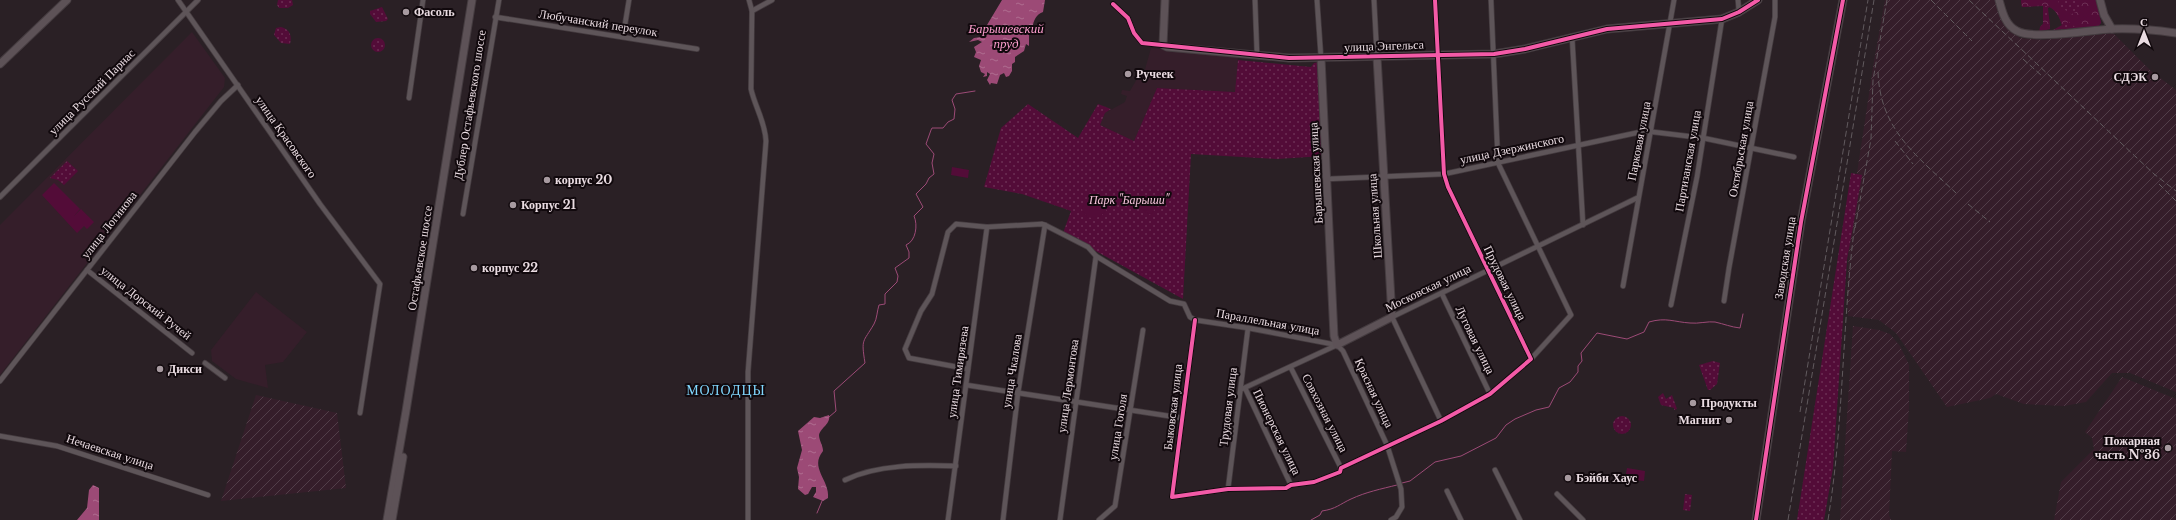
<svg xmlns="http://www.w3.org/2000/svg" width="2176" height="520" viewBox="0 0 2176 520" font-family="'Libre Baskerville',serif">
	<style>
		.built { fill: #351e2a }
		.industrial { fill: url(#industrial-furrows) }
		.green { fill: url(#green-dots) }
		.forest { fill: url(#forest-crowns) }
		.pitch { fill: #530c38 }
		.water { fill: url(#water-ripples) }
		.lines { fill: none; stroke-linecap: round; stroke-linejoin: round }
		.stream { stroke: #9c4a76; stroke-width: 1 }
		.street-casing { stroke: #453c40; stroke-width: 6 }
		.secondary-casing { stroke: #453c40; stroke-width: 9 }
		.street { stroke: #5e5559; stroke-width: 4.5 }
		.secondary { stroke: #5d5257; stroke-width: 7 }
		.rail { stroke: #615a5e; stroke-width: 1; stroke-dasharray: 6 3; stroke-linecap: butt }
		.cycleway-casing { stroke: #11090d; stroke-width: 6 }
		.cycleway { stroke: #f35aa7; stroke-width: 4 }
		.poi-dot { fill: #a79aa0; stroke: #11090d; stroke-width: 1.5 }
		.labels { text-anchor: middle; stroke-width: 4; stroke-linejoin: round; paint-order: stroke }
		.poi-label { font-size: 12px; font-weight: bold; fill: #eadce2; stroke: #11090d; text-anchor: start }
		.street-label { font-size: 12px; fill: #eadce2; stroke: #11090d }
		.park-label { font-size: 12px; font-style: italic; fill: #f4c3da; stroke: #11090d }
		.water-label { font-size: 13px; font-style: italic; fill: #fd9ece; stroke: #11090d }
		.quarter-label { font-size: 14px; letter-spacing: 1px; fill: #80d7fe; stroke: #11090d }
	</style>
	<defs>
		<pattern id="industrial-furrows" width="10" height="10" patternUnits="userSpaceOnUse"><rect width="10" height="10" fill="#351e2a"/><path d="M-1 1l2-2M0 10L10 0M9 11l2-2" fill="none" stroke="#523e49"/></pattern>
		<pattern id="green-dots" width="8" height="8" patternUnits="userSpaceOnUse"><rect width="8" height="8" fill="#530c38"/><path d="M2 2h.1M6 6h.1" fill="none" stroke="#6c2f54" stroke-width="1.8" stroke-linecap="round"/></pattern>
		<pattern id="forest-crowns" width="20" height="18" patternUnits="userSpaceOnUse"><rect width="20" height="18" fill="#530c38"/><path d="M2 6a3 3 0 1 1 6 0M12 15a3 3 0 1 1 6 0" fill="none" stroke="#6c2f54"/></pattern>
		<pattern id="water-ripples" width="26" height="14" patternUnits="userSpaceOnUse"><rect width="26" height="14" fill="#9c4a76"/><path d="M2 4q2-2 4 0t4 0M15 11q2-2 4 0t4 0" fill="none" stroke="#af6c90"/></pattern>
	</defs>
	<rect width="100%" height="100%" fill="#2a2025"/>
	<g class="built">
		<polygon points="192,32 225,78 224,87 0,375 0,225"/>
		<polygon points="1151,48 1238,57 1236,92 1157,88 1134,141 1100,125 1105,113 1125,102 1127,96 1121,94 1122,90 1130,91 1141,72 1144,73"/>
		<polygon points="256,292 307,332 283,362 265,365 268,388 236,379 212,361 211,350"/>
	</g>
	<g class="industrial">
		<polygon points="1885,0 1996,0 2006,26 2020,38 2043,40 2113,33 2151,71 2176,90 2176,392 2130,373 2112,373 2086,402 2064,406 2024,404 1996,394 1990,398 1947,407 1896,333 1879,320 1848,316 1847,298 1850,219 1874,61"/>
		<polygon points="1853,326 1879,330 1890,334 1900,346 1909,365 1909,408 1906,452 1892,451 1889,515 1891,520 1840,520"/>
		<polygon points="2122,377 2176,399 2176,520 2054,520 2061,482 2094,449 2092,438 2085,432"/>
		<polygon points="256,395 337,413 346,488 221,501"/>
	</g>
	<g class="green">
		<polygon points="278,0 292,0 293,5 288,8 279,8 277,5"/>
		<polygon points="2021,0 2096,0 2101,23 2094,27 2053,30 2062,25 2058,13 2050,7 2048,8 2050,29 2040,27 2043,24 2043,6 2022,7"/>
		<polygon points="382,7 388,19 386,21 376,22 370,14 370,11"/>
		<path d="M281 27C290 29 292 36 290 44L281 43 274 35 276 28Z"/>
		<circle cx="378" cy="45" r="7"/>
		<polygon points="1238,60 1311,67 1314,63 1320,62 1324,156 1277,159 1191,154 1183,299 1063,233 1071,211 1022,194 984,187 1001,128 1028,104 1078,138 1098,104 1111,109 1105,113 1100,125 1134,141 1157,88 1235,92"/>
		<polygon points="67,161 78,171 64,185 58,180 50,178"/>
		<polygon points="1851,173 1862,175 1847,260 1833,468 1824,520 1797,520"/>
		<polygon points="1713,361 1720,363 1717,384 1710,390 1708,390 1699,365"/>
		<polygon points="1663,393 1666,399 1672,395 1677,409 1674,410 1674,408 1661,405 1658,397"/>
		<circle cx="1622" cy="425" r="9"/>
		<polygon points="1685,494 1692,495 1690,511 1683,510"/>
	</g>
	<g class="forest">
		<path d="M2021 0H2058L2060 7 2072 14 2083 8 2076 0H2096L2101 23 2098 27 2076 28 2069 22 2062 25C2054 1 2044 5 2022 7Z"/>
		<polygon points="2043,14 2049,17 2050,29 2039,32 2040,27 2043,24"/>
	</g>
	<g class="pitch">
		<polygon points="952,167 969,170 968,178 951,175"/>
		<polygon points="54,183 80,209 74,216 81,209 94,222 87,229 84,226 77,233 42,195"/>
		<path d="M1096 196 1104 197 1110 205C1103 215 1099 220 1087 217L1082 210C1084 202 1088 198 1096 196Z"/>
		<polygon points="1138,197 1156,207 1151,215 1134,205"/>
		<polygon points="1627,468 1645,471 1644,481 1625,479"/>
	</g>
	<g class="water">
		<path d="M1002 0H1045L1043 12C1036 14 1032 23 1033 29L1029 33V46L1026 44 1024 51 1015 57V62L1012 64V71L1009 76 1006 77 1004 73 1000 75 997 84 991 83 990 85 987 80 990 74 987 72V76L983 77 985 74 981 72 979 66 981 60 974 57 976 52 974 47 982 42 978 40 969 42 974 38 981 37 983 28 987 25Z"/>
		<path d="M829 415C831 424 821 427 819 435 819 440 823 446 823 451 809 468 830 480 828 498L823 501 813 497 816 492V487H812L808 494 805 495 798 489 799 477 797 468 802 450 798 431 814 417 820 418Z"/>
		<polygon points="93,485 99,488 99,520 77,520 87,508 89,490"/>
	</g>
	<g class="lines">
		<g class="stream">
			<path d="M829 417 836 411 834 391 865 363C861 338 863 343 874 324 877 319 877 311 879 305L885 304V294L897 282 898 276 895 268 909 258V252L906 245C916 241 918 225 914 216L923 207 916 194 926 184 929 178 934 174 932 163 934 154 926 144 931 130 932 128H943L948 122 954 119 955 109 952 100 956 94 975 91"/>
			<path d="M1402 483 1410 481 1435 462 1461 456 1496 438 1506 425 1515 419 1536 410 1549 407 1559 388 1570 382 1578 372V366L1582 361 1581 353 1597 333 1627 339 1644 332 1649 322C1666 317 1674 322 1690 323 1698 324 1708 321 1715 322 1724 324 1731 327 1740 328L1743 314"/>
			<polyline points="817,513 822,501"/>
			<path d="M1311 520 1320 515 1322 511C1336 509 1340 504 1351 499 1366 492 1381 489 1397 485"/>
		</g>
		<g class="street-casing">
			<g id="street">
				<polyline points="178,0 320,204 380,284 360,413"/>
				<polyline points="1255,0 1257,54"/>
				<polyline points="1317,0 1321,58"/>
				<polyline points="1374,0 1377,57"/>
				<polyline points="1491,0 1498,163 1571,315 1531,359"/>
				<polyline points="1738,0 1739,12"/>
				<polyline points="1113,4 1128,18 1134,33 1142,43 1163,45"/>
				<polyline points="752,11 772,0"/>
				<polyline points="495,17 697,49"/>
				<polyline points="1572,36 1583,225"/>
				<polyline points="623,37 629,0"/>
				<polyline points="409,98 423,0"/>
				<polyline points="1327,179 1444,174 1645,131 1703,138 1794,157"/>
				<polyline points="0,197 198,0"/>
				<polyline points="463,214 499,0"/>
				<polyline points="87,270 192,353"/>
				<polyline points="1623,286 1674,0"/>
				<polyline points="1442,294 1490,394"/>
				<polyline points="1724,301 1729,268 1775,17 1775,0"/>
				<polyline points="1671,305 1697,177 1722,19"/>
				<polyline points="1195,320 1172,497 1228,489 1286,488 1291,485 1314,482 1340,472 1341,468 1441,421 1490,394 1531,359 1448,187 1444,174 1435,0"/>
				<polyline points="1195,320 1248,328 1337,345"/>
				<polyline points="1337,345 1343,351 1387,445 1401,489 1402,507 1396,517 1391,520"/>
				<polyline points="205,363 225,378"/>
				<polyline points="1291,368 1341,468"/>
				<polyline points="968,369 909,358 905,349 921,311 932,294 948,232 956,224 987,227 1042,224 1045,225 1088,247 1096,256 1170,301 1184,304 1190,317 1195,320"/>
				<polyline points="0,381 195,132 221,101 238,85"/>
				<polyline points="966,385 1182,418"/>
				<polyline points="1245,388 1291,485"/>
				<polyline points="1242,389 1337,345"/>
				<polyline points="1441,421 1392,317 1637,198"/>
				<polyline points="0,436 57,446 208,495"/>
				<polyline points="1495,470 1520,520"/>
				<path d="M845 480C878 464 920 465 956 466"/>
				<polyline points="1228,489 1248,328"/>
				<polyline points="1447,491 1461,520"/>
				<polyline points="1557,494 1583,520"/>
				<path d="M748 520V372L766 141C765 121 755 107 751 89L752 11 749 0"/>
				<polyline points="948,520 987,227"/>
				<polyline points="1003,520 1018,393 1045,225"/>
				<polyline points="1060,520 1096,256"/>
				<polyline points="1099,520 1115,506 1143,330"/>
			</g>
		</g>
		<g class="secondary-casing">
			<g id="secondary">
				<polyline points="1165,0 1163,45 1167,47 1289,58 1494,54 1525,49 1607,29 1722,19 1739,12 1758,0"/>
				<path d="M1999 0C2002 11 2005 25 2017 31 2033 40 2091 30 2111 29 2133 28 2155 30 2176 33"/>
				<polyline points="2100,0 2104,15 2112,29"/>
				<polyline points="1321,58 1333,315 1334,336 1337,345 1392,317 1377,57"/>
				<polyline points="0,64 67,0"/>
				<polyline points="387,520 406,411 472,0"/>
				<polyline points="392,520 403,457"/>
				<polyline points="1756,520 1801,222 1843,0"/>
			</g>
		</g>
		<use href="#street" class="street"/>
		<use href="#secondary" class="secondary"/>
		<g class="rail">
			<polyline points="1931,0 1972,41"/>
			<polyline points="1969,0 2154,174 2176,191"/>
			<polyline points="2023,59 2042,76"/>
			<path d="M1878 72C1880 130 1917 156 1956 193"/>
			<polyline points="1895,141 1913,164"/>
			<polyline points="2159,184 2176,201"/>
			<polyline points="1968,204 1990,222"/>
			<polyline points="1855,228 1871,139 1873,80 1887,0"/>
			<polyline points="1800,412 1868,0"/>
			<polyline points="1788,520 1874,0"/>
			<path d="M1828 520C1844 422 1842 322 1855 223"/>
		</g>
		<g class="cycleway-casing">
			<g id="cycleway">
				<polyline points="1113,4 1128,18 1134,33 1142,43 1289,58 1494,54 1525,49 1607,29 1722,19 1739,12 1758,0"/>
				<polyline points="1195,320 1172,497 1228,489 1286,488 1291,485 1314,482 1340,472 1341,468 1441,421 1490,394 1531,359 1448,187 1444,174 1435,0"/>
				<polyline points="1756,520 1801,222 1843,0"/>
			</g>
		</g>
		<use href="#cycleway" class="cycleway"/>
	</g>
	<g class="poi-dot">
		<circle cx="406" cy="12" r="4"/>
		<circle cx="1128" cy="74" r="4"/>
		<circle cx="2155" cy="77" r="4"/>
		<circle cx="547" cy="180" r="4"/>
		<circle cx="513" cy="205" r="4"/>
		<circle cx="474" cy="268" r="4"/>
		<circle cx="160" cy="369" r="4"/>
		<circle cx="1693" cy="403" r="4"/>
		<circle cx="1729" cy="420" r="4"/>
		<circle cx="2168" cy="448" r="4"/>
		<circle cx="1568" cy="478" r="4"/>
	</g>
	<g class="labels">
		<g class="poi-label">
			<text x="414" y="16">Фасоль</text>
			<text x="1136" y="78">Ручеек</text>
			<text x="2147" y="81" text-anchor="end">СДЭК</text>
			<text x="555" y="184">корпус 20</text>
			<text x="521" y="209">Корпус 21</text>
			<text x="482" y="272">корпус 22</text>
			<text x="168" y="373">Дикси</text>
			<text x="1701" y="407">Продукты</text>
			<text x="1721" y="424" text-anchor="end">Магнит</text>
			<text x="2160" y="445" text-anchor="end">Пожарная<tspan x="2160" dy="14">часть №36</tspan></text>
			<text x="1576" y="482">Бэйби Хаус</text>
		</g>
		<g class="street-label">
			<text transform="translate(598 23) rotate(9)" y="4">Любучанский переулок</text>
			<text transform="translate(1384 46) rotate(-2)" y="4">улица Энгельса</text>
			<text transform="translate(92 92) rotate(-45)" y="4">улица Русский Парнас</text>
			<text transform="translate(470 105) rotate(-81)" y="4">Дублер Остафьевского шоссе</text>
			<text transform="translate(286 137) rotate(55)" y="4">улица Красовского</text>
			<text transform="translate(1639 141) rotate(-79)" y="4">Парковая улица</text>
			<text transform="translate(1512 149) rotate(-12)" y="4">улица Дзержинского</text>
			<text transform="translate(1741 149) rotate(-80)" y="4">Октябрьская улица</text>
			<text transform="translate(1688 161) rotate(-80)" y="4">Партизанская улица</text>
			<text transform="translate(1316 173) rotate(-93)" y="4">Барышевская улица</text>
			<text transform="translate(1375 216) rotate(-94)" y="4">Школьная улица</text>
			<text transform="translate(109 225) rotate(-52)" y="4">улица Логинова</text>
			<text transform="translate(420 258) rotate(-81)" y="4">Остафьевское шоссе</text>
			<text transform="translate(1785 258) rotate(-81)" y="4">Заводская улица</text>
			<text transform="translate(1505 283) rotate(64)" y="4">Прудовая улица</text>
			<text transform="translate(1428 288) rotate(-26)" y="4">Московская улица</text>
			<text transform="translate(146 303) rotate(38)" y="4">улица Дорский Ручей</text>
			<text transform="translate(1268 322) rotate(10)" y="4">Параллельная улица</text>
			<text transform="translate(1475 340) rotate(64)" y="4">Луговая улица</text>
			<text transform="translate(1012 371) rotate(-81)" y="4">улица Чкалова</text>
			<text transform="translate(958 372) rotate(-82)" y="4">улица Тимирязева</text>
			<text transform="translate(1068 386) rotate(-82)" y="4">улица Лермонтова</text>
			<text transform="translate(1374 393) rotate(65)" y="4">Красная улица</text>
			<text transform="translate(1173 407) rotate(-83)" y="4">Быковская улица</text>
			<text transform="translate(1228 407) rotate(-83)" y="4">Трудовая улица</text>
			<text transform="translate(1325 413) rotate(63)" y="4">Совхозная улица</text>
			<text transform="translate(1118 427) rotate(-81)" y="4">улица Гоголя</text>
			<text transform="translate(1277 432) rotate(64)" y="4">Пионерская улица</text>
			<text transform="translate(110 452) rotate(18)" y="4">Нечаевская улица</text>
		</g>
		<g class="park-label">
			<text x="1129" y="204">Парк "Барыши"</text>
		</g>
		<g class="water-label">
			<text x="1006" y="33">Барышевский<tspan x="1006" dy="15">пруд</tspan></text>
		</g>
		<g class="quarter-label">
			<text x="726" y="395">МОЛОДЦЫ</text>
		</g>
	</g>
	<g transform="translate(2144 32)" stroke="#11090d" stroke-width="3" paint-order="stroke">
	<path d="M0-3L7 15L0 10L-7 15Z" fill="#eadce2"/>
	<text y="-6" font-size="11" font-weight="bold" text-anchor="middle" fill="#eadce2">С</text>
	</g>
</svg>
